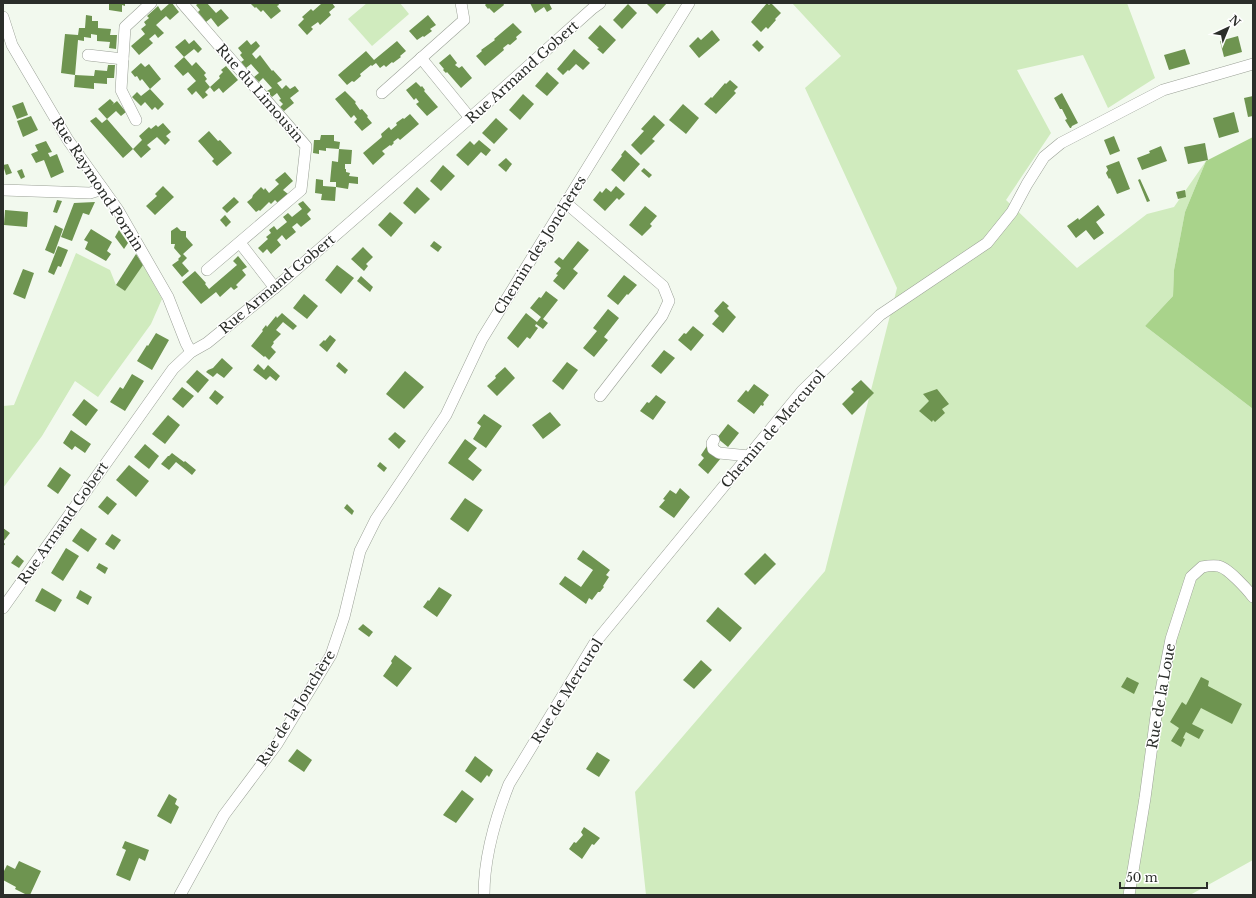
<svg xmlns="http://www.w3.org/2000/svg" width="1256" height="898" viewBox="0 0 1256 898" font-family="'Libre Baskerville',serif">
	<style>
		.green { fill: #d0ebbe }
		.forest { fill: #a9d38b }
		.building { fill: #6e9450 }
		.lines { fill: none; stroke-linecap: round; stroke-linejoin: round }
		.minor-casing { stroke: #9ba197; stroke-width: 12 }
		.minor { stroke: #fff; stroke-width: 11 }
		.labels { text-anchor: middle; stroke-width: 3; stroke-linejoin: round; paint-order: stroke }
		.street-label { font-size: 14px; fill: #2b2e2a; stroke: #fff }
	</style>
	<rect width="100%" height="100%" fill="#f2f9ee"/>
	<g class="green">
		<polygon points="367,3 400,3 409,14 372,46 348,19"/>
		<polygon points="792,3 1127,3 1155,78 1108,108 1083,55 1017,70 1051,133 1006,200 1077,268 1147,214 1174,207 1206,161 1185,212 1174,270 1173,296 1145,326 1253,409 1253,860 1190,895 646,895 635,792 825,571 897,288 805,88 841,56"/>
		<polygon points="76,253 110,270 116,285 125,291 141,261 162,299 151,324 98,397 75,381 42,436 3,488 3,406 14,405"/>
	</g>
	<polygon class="forest" points="1253,137 1253,409 1145,326 1173,296 1174,270 1185,212 1206,161"/>
	<g class="building">
		<polygon points="109,3 125,3 125,6 122,5 122,12 109,10"/>
		<polygon points="170,3 172,3 179,12 170,20 166,16 156,25 164,33 158,38 155,34 149,39 153,43 139,55 131,46 145,34 141,29 146,25 144,22 149,18 147,16 158,6 161,11"/>
		<polygon points="199,3 207,3 216,13 221,9 229,18 218,27 211,18 206,22 198,12 200,10 196,5"/>
		<polygon points="250,3 278,3 279,5 277,6 281,11 271,19 263,10 261,12 256,7 255,8"/>
		<polygon points="320,3 332,3 335,7 329,12 331,15 320,25 318,22 311,27 313,29 307,35 298,25 304,19 302,17 311,9 313,11 321,4"/>
		<polygon points="487,3 503,3 504,5 494,13 489,8 488,9 485,5"/>
		<polygon points="530,3 549,3 552,9 547,12 544,7 535,13"/>
		<polygon points="646,3 667,3 657,14"/>
		<polygon points="767,3 769,5 771,3 781,13 775,19 776,20 768,29 766,27 761,32 751,22"/>
		<polygon points="628,4 637,13 622,29 613,20"/>
		<polygon points="86,15 92,16 92,21 98,21 98,28 111,29 110,35 117,35 116,49 109,48 110,42 97,41 97,35 91,34 91,38 84,37 84,41 78,40 75,75 61,73 65,34 78,35 79,28 85,28"/>
		<polygon points="428,15 436,25 430,29 432,31 424,37 423,36 417,40 409,31"/>
		<polygon points="513,23 522,32 516,37 517,39 510,45 508,44 503,48 504,50 485,66 476,56 482,51 481,50 495,40 494,39"/>
		<polygon points="600,25 616,40 603,54 597,49 599,48 588,38"/>
		<polygon points="712,30 720,40 699,58 689,46 698,37 701,40"/>
		<polygon points="1238,36 1242,52 1224,57 1220,41"/>
		<polygon points="185,39 189,44 194,40 202,49 198,53 194,49 184,57 175,47"/>
		<polygon points="247,40 251,45 256,41 260,46 252,54 256,59 260,55 272,71 273,70 282,80 277,83 282,89 286,85 290,89 295,86 299,91 290,98 294,103 284,111 280,107 283,104 279,100 281,99 277,93 272,97 267,91 272,88 263,78 259,82 254,77 259,73 251,64 246,68 241,62 244,60 240,55 242,53 238,48"/>
		<polygon points="757,40 764,47 759,52 752,45"/>
		<polygon points="397,41 406,51 400,56 401,57 393,63 392,62 386,67 384,65 380,68 376,63 372,66 371,65 360,74 361,76 354,82 352,81 347,85 338,75 366,51 374,60"/>
		<polygon points="574,49 590,63 583,70 576,64 569,71 568,70 563,75 557,69"/>
		<polygon points="1185,49 1190,64 1169,70 1164,55"/>
		<polygon points="450,54 457,63 455,65 459,68 462,66 472,78 461,88 447,72 446,73 443,70 444,69 439,63"/>
		<polygon points="184,57 192,66 196,62 206,73 204,75 207,79 205,81 210,87 205,92 208,95 203,99 196,91 192,95 187,89 196,81 188,72 183,76 174,66"/>
		<polygon points="141,63 145,67 149,64 161,79 150,89 142,79 140,81 137,76 135,77 131,72"/>
		<polygon points="108,65 115,65 114,78 107,78 107,84 94,83 94,89 74,87 75,75 94,76 95,70 107,71"/>
		<polygon points="226,66 238,80 223,93 219,88 214,92 210,87 220,78 219,76 223,72 221,70"/>
		<polygon points="547,72 559,83 547,96 535,86"/>
		<polygon points="730,80 738,87 734,91 736,93 716,114 704,104 711,97 712,98 725,83 726,84"/>
		<polygon points="416,82 421,87 422,86 425,90 424,91 438,107 427,116 416,104 419,102 416,98 414,100 406,90"/>
		<polygon points="150,89 164,104 158,110 155,107 152,110 145,102 141,106 132,97 137,92 141,96"/>
		<polygon points="345,91 356,102 355,103 360,110 362,109 368,116 367,117 372,123 362,131 354,122 357,119 354,115 351,118 335,99"/>
		<polygon points="1062,93 1078,123 1072,126 1071,128 1070,128 1065,120 1067,119 1062,109 1060,109 1054,98"/>
		<polygon points="523,94 534,104 520,120 509,110"/>
		<polygon points="1253,96 1253,116 1248,117 1244,98"/>
		<polygon points="110,99 114,103 112,105 117,101 126,112 121,116 116,111 107,119 98,109"/>
		<polygon points="23,102 28,115 17,119 12,106"/>
		<polygon points="683,104 699,118 686,134 669,120"/>
		<polygon points="1234,112 1239,132 1219,138 1213,118"/>
		<polygon points="410,114 419,124 400,140 398,138 393,142 394,143 391,146 390,145 382,151 385,154 373,165 363,153 382,137 381,134 389,127 391,130 397,125 396,123 403,118 404,119"/>
		<polygon points="654,115 665,125 652,139 655,141 641,155 631,145 644,131 641,129"/>
		<polygon points="31,116 38,130 23,137 17,121"/>
		<polygon points="96,117 102,123 107,119 133,149 142,140 139,136 149,127 151,129 156,125 158,127 163,123 171,132 166,136 170,140 165,145 157,137 147,145 151,149 141,158 133,149 123,158 90,121"/>
		<polygon points="496,118 508,129 494,144 482,133"/>
		<polygon points="209,131 218,141 220,140 232,153 217,166 212,161 214,159 198,141"/>
		<polygon points="321,135 334,135 334,141 340,142 339,149 326,148 326,151 319,150 319,154 313,153 314,140 320,140"/>
		<polygon points="1114,136 1120,151 1110,155 1104,140"/>
		<polygon points="479,140 491,150 486,156 481,152 468,166 456,155 470,141 474,145"/>
		<polygon points="46,141 52,152 48,153 50,157 57,154 64,172 51,178 44,160 36,163 31,154 38,151 35,145"/>
		<polygon points="1205,143 1208,160 1188,164 1184,147"/>
		<polygon points="1161,146 1167,161 1142,170 1137,158 1150,153 1149,151"/>
		<polygon points="339,149 352,150 351,164 345,164 345,169 346,169 346,172 350,173 349,176 358,177 358,184 349,183 348,189 336,187 335,201 321,200 322,194 315,193 316,179 323,180 323,186 336,187 336,182 330,182 332,161 338,162"/>
		<polygon points="625,150 640,164 624,182 611,170 622,156 621,155"/>
		<polygon points="506,158 512,164 506,172 498,165"/>
		<polygon points="1119,161 1130,189 1117,194 1110,178 1109,179 1106,173 1108,170 1106,166"/>
		<polygon points="8,164 12,173 6,175 3,165"/>
		<polygon points="443,165 455,176 441,191 430,181"/>
		<polygon points="644,168 652,175 649,178 641,171"/>
		<polygon points="22,169 25,177 21,179 17,171"/>
		<polygon points="285,172 293,181 283,190 288,194 278,203 275,200 271,204 269,202 260,211 259,210 256,212 247,202 252,198 253,195 261,187 264,190 265,188 269,193 279,184 275,180"/>
		<polygon points="1140,179 1150,201 1147,202 1138,180"/>
		<polygon points="163,186 174,197 155,215 146,206 157,196 155,194"/>
		<polygon points="616,186 625,194 619,200 617,198 605,211 593,200 600,191 602,193 606,188 611,192"/>
		<polygon points="417,187 430,199 415,214 403,203"/>
		<polygon points="1185,190 1186,197 1178,199 1176,192"/>
		<polygon points="234,197 239,202 227,213 222,208"/>
		<polygon points="57,200 62,201 57,213 53,212"/>
		<polygon points="303,201 311,210 307,214 311,219 301,227 297,223 292,227 296,232 286,240 282,235 277,240 281,245 271,254 267,249 263,253 258,248 268,239 266,237 271,233 269,230 274,226 277,230 287,222 283,217 288,213 292,217 302,209 298,204"/>
		<polygon points="95,202 89,215 83,213 72,241 61,237 74,203"/>
		<polygon points="1098,205 1105,215 1096,222 1104,233 1094,240 1086,230 1076,238 1067,226 1078,218 1079,220"/>
		<polygon points="645,206 657,216 650,224 652,226 642,236 629,225"/>
		<polygon points="5,210 28,212 27,227 4,225"/>
		<polygon points="390,212 403,223 391,237 378,225"/>
		<polygon points="225,215 231,222 226,227 220,220"/>
		<polygon points="55,225 63,229 54,254 45,250"/>
		<polygon points="177,227 181,231 186,231 186,237 193,245 183,254 187,258 182,263 189,271 182,277 172,265 179,260 178,259 181,256 174,248 175,244 171,244 171,231"/>
		<polygon points="91,229 112,242 107,251 111,254 106,261 85,249 88,242 84,240"/>
		<polygon points="119,230 128,243 124,249 115,237"/>
		<polygon points="434,241 442,247 438,252 430,246"/>
		<polygon points="578,241 589,250 573,269 578,273 564,290 553,281 558,275 556,274 561,268 554,262 559,257 563,260"/>
		<polygon points="58,246 68,250 61,267 58,266 54,275 48,272"/>
		<polygon points="363,247 373,257 366,264 368,266 364,271 351,259"/>
		<polygon points="136,254 143,265 125,291 116,285"/>
		<polygon points="238,256 247,267 242,270 246,275 236,285 238,287 234,290 231,287 220,297 216,292 201,304 182,282 195,271 206,283 205,284 209,289 237,265 233,261"/>
		<polygon points="337,265 354,278 341,294 325,280"/>
		<polygon points="23,269 34,273 25,299 13,294"/>
		<polygon points="624,275 637,285 628,295 627,294 618,305 607,296"/>
		<polygon points="361,276 373,287 370,292 357,281"/>
		<polygon points="546,291 558,300 543,319 548,323 543,329 536,324 535,326 538,328 530,339 527,337 518,348 507,338 526,313 537,322 541,317 530,308 539,297 541,298"/>
		<polygon points="304,294 318,306 307,319 293,308"/>
		<polygon points="723,301 729,306 727,308 736,317 723,333 712,324 719,316 714,311"/>
		<polygon points="608,309 619,318 604,337 608,340 594,357 583,348 597,331 593,328"/>
		<polygon points="282,313 297,326 293,330 283,322 276,330 281,334 273,342 274,343 271,347 276,352 269,360 265,356 264,357 251,346 263,331 262,330 266,325 267,327 276,316 277,318"/>
		<polygon points="693,326 704,335 691,351 678,340 684,333 686,334"/>
		<polygon points="156,333 169,340 152,370 137,361 147,345 148,346"/>
		<polygon points="330,335 336,340 327,352 319,345 324,340 325,341"/>
		<polygon points="664,350 675,358 661,374 651,366"/>
		<polygon points="222,358 233,368 224,378 217,373 213,377 206,372 208,370 213,368"/>
		<polygon points="339,362 348,370 345,374 336,366"/>
		<polygon points="567,362 578,370 563,390 552,381"/>
		<polygon points="258,364 264,370 268,365 280,376 276,381 270,376 266,380 253,370"/>
		<polygon points="505,367 515,378 497,396 487,386 496,378 495,376"/>
		<polygon points="197,370 209,380 198,393 186,382"/>
		<polygon points="405,371 424,387 404,409 386,394"/>
		<polygon points="132,374 144,381 125,411 110,402 120,387 123,389"/>
		<polygon points="861,380 874,393 852,415 842,404 854,392 851,389"/>
		<polygon points="754,384 769,395 763,403 764,404 763,406 761,405 754,414 737,401 746,390 748,392"/>
		<polygon points="182,387 194,396 183,408 172,399"/>
		<polygon points="937,389 949,404 942,409 945,413 935,422 933,420 932,422 919,411 929,401 923,394"/>
		<polygon points="215,390 224,397 217,405 209,398"/>
		<polygon points="656,395 666,402 653,420 640,411 647,402 649,403"/>
		<polygon points="84,399 98,410 86,426 72,415"/>
		<polygon points="550,412 561,425 543,439 532,425"/>
		<polygon points="484,414 502,426 486,448 473,439 481,426 477,423"/>
		<polygon points="168,415 180,425 165,444 152,434"/>
		<polygon points="728,424 739,433 728,447 717,438"/>
		<polygon points="71,430 91,444 85,453 75,446 72,450 63,443"/>
		<polygon points="395,432 406,441 399,449 388,439"/>
		<polygon points="465,439 477,448 468,459 482,470 473,481 448,463"/>
		<polygon points="145,444 159,456 149,469 134,457"/>
		<polygon points="707,446 721,458 708,474 698,465 704,458 701,455"/>
		<polygon points="172,453 184,462 185,461 196,470 192,475 176,462 169,470 161,464 168,456 169,456"/>
		<polygon points="380,462 387,468 384,472 377,466"/>
		<polygon points="129,465 149,481 136,497 116,480"/>
		<polygon points="60,467 71,475 58,494 47,486"/>
		<polygon points="680,488 690,497 674,518 659,507 665,500 663,499 670,490 676,494"/>
		<polygon points="107,496 117,504 108,515 98,507"/>
		<polygon points="465,498 483,510 468,532 450,519"/>
		<polygon points="347,504 354,511 352,515 344,508"/>
		<polygon points="3,528 10,533 3,542 5,544 3,547"/>
		<polygon points="81,528 97,539 88,552 72,541"/>
		<polygon points="112,534 121,540 114,550 105,544"/>
		<polygon points="66,548 79,556 63,581 51,573"/>
		<polygon points="583,550 610,570 606,575 609,577 603,586 604,587 600,592 598,592 592,600 589,598 586,604 559,584 565,576 581,587 593,570 577,559"/>
		<polygon points="765,553 776,564 755,585 744,574"/>
		<polygon points="17,555 24,561 19,568 11,563"/>
		<polygon points="99,563 108,568 105,574 96,568"/>
		<polygon points="439,587 452,595 437,617 423,607 428,600 429,601"/>
		<polygon points="42,588 62,600 55,612 35,601"/>
		<polygon points="80,590 92,597 88,605 76,598"/>
		<polygon points="718,607 742,628 730,642 706,621"/>
		<polygon points="363,624 373,632 369,637 358,629"/>
		<polygon points="395,655 412,668 397,687 383,676 392,663 391,661"/>
		<polygon points="701,660 712,670 694,689 683,680"/>
		<polygon points="1127,677 1139,683 1134,694 1121,687"/>
		<polygon points="1201,677 1209,681 1208,686 1242,704 1232,724 1201,708 1192,724 1204,730 1199,739 1186,732 1183,738 1185,739 1181,747 1171,741 1179,728 1170,722 1182,702 1186,705"/>
		<polygon points="297,749 312,760 304,772 288,761"/>
		<polygon points="597,752 610,760 599,777 586,769"/>
		<polygon points="475,756 493,770 489,777 487,775 481,783 465,771"/>
		<polygon points="462,790 474,799 456,823 443,815"/>
		<polygon points="169,794 177,799 175,804 179,807 171,824 157,816"/>
		<polygon points="584,827 600,838 594,845 592,844 582,859 569,849 574,842 576,843 583,835 581,832"/>
		<polygon points="125,841 149,850 145,861 139,858 130,881 116,875 126,850 122,848"/>
		<polygon points="19,861 41,871 30,895 27,895 15,889 16,887 3,880 3,873 7,865 15,869"/>
	</g>
	<g class="lines">
		<g class="minor-casing">
			<g id="minor">
				<polyline points="182,3 306,146 301,190 207,270"/>
				<polyline points="3,17 12,45 68,140 118,210 168,297 186,343 191,352"/>
				<polyline points="88,55 123,59"/>
				<polyline points="421,58 470,118"/>
				<polyline points="382,93 464,20 461,3"/>
				<polyline points="136,120 121,90 125,27 151,3"/>
				<polyline points="3,190 90,193 103,189"/>
				<polyline points="566,203 663,286 669,301 662,316 600,396"/>
				<polyline points="240,243 275,288"/>
				<polyline points="714,440 712,443 713,449 719,453 749,456"/>
				<polyline points="3,608 173,369 191,352 207,343 283,281 486,104 593,8 600,3"/>
				<polyline points="180,895 224,815 277,744 331,655 344,617 360,551 376,519 446,415 482,339 689,3"/>
				<path d="M484 895C484 857 495 819 509 784L594 644 802 391 880 315 987 243 1012 212 1027 184 1044 157 1061 143 1163 90 1253 64"/>
				<path d="M1129 895 1145 798 1156 716 1171 639 1191 577 1202 567C1207 566 1213 565 1218 566 1227 567 1247 589 1253 597"/>
			</g>
		</g>
		<use href="#minor" class="minor"/>
	</g>
	<g class="labels">
		<g class="street-label">
			<text transform="translate(522 72) rotate(-42)" y="5">Rue Armand Gobert</text>
			<text transform="translate(260 93) rotate(49)" y="5">Rue du Limousin</text>
			<text transform="translate(98 184) rotate(57)" y="5">Rue Raymond Pornin</text>
			<text transform="translate(540 245) rotate(-58)" y="5">Chemin des Jonchères</text>
			<text transform="translate(277 284) rotate(-40)" y="5">Rue Armand Gobert</text>
			<text transform="translate(773 429) rotate(-49)" y="5">Chemin de Mercurol</text>
			<text transform="translate(63 523) rotate(-55)" y="5">Rue Armand Gobert</text>
			<text transform="translate(567 691) rotate(-58)" y="5">Rue de Mercurol</text>
			<text transform="translate(1161 696) rotate(-80)" y="5">Rue de la Loue</text>
			<text transform="translate(296 708) rotate(-58)" y="5">Rue de la Jonchère</text>
		</g>
	</g>
	<rect width="1256" height="898" fill="none" stroke="#2b2e2a" stroke-width="8"/>
	<g transform="translate(1228 28) rotate(44)" stroke="#ffffff" stroke-width="3" paint-order="stroke">
	<path d="M0-3L7 15L0 10L-7 15Z" fill="#2b2e2a"/>
	<text y="-6" font-size="11" font-weight="bold" text-anchor="middle" fill="#2b2e2a">N</text>
	</g>
	<path d="M1120 882v6h87v-6" fill="none" stroke="#2b2e2a" stroke-width="2"/>
	<text x="1126" y="882" font-size="12" fill="#2b2e2a" stroke="#ffffff" stroke-width="3" paint-order="stroke">50 m</text>
</svg>
